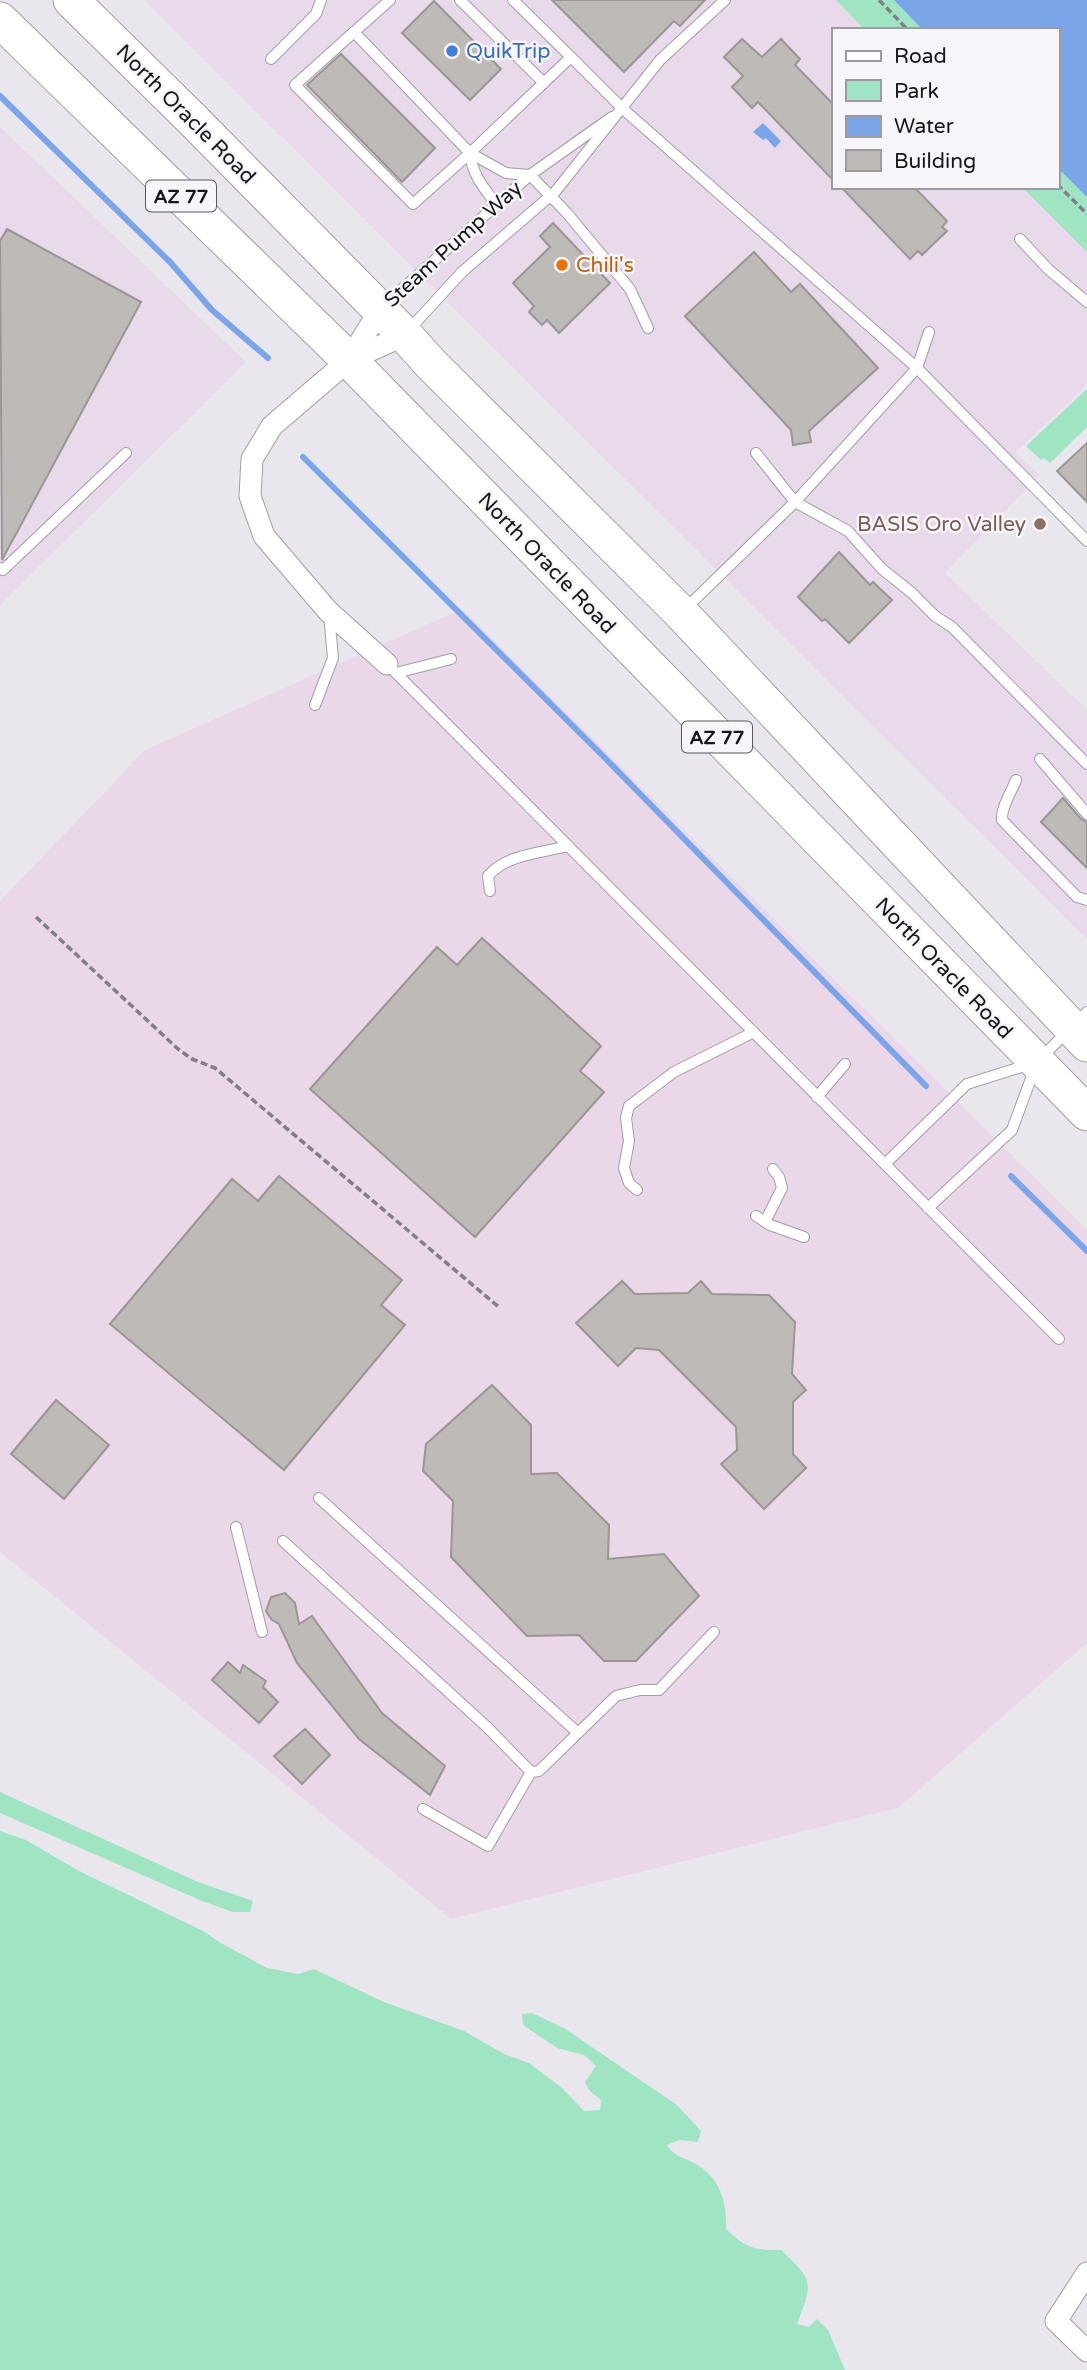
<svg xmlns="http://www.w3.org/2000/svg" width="1087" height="2370" viewBox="0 0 1087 2370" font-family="'Varela Round',sans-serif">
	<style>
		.commercial { fill: #e8d9eb }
		.industrial { fill: #ead8e9 }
		.green { fill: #a0e5c3 }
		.water { fill: #7aa5e8 }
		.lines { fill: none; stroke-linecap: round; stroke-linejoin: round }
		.stream { stroke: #7aa5e8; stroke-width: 6 }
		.building { fill: #bfbab7; stroke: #9b9593; stroke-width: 2 }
		.service-casing { stroke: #a09ea4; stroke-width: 12 }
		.minor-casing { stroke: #a09ea4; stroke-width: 23 }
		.trunk-casing { stroke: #a09ea4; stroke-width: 37 }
		.path { stroke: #807f83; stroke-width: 3.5; stroke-dasharray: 7 3.5; stroke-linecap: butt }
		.service { stroke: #fff; stroke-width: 10 }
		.minor { stroke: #fff; stroke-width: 21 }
		.trunk { stroke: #fff; stroke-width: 35 }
		.shop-dot { fill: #3f7fe0; stroke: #f6f5fa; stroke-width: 2.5 }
		.food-dot { fill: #e8710a; stroke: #f6f5fa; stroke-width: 2.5 }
		.education-dot { fill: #8d6e63; stroke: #f6f5fa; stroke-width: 2.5 }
		.labels { text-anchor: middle; stroke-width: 5; stroke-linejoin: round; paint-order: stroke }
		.shield { fill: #f6f5fa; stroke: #59585b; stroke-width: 2 }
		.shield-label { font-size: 19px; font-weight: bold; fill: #161517 }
		.shop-label { font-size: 21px; fill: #366cbe; stroke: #f6f5fa; text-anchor: start }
		.street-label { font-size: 21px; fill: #161517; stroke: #f6f5fa }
		.food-label { font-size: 21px; fill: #c56008; stroke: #f6f5fa; text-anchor: start }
		.education-label { font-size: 21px; fill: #785e54; stroke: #f6f5fa; text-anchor: end }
	</style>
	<rect width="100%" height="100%" fill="#e9e7ed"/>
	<g class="commercial">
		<polygon points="144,0 836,0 865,30 833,30 833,187 1022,187 1087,252 1087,385 1015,453 1040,475 945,573 1087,710 1087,939"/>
		<polygon points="0,127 246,362 0,605"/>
	</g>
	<polygon class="industrial" points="462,609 1087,1230 1087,1643 898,1808 451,1919 0,1552 0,901 145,750"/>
	<g class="green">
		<polygon points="836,0 1087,0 1087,252 1022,187 1057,187 1057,30 865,30"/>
		<polygon points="1087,389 1087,427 1050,463 1044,458 1041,460 1026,446"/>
		<polygon points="0,1792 198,1882 253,1901 250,1912 233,1912 202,1901 0,1813"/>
		<path d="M0 1831 26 1840 79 1871 203 1931 221 1943 267 1968 298 1974 314 1969 384 2002 464 2031 504 2054 529 2063 562 2088 584 2111 600 2110 601 2100 590 2091 585 2082 596 2066 584 2055 557 2048 523 2025 522 2014 532 2013 564 2028 677 2105 701 2131 698 2142 679 2140 667 2145C676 2158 681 2156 694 2163 720 2177 727 2201 726 2229 745 2247 754 2251 781 2250 814 2281 813 2282 797 2324L809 2327 817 2319 828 2330 845 2370H0Z"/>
	</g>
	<g class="water">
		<polygon points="894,0 1087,0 1087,197 1057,167 1057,30 923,30"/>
		<polygon points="763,123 781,141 775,148 766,138 763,140 753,132"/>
	</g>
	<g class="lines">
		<g class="stream">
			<polyline points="0,96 170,262 212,310 268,358"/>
			<polyline points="303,457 606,759 926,1086"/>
			<polyline points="1011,1176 1087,1251"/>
		</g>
	</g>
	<g class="building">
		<polygon points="552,0 705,0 680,26 674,21 624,72"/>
		<polygon points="434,1 501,69 470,100 402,33"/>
		<polygon points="742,39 762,57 781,39 800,59 795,65 833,104 833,180 758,102 752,108 732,87 743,76 724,57"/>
		<polygon points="341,54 435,148 402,182 307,85"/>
		<polygon points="841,187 914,187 947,221 942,227 947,231 922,255 918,251 910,259"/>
		<polygon points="553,223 610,283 559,333 547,320 542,325 529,312 534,306 513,283 550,247 540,236"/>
		<polygon points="7,229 141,302 2,560 0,241"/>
		<polygon points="754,252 791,292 800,284 878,368 809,431 811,442 793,445 791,430 685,316"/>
		<polygon points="1087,443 1087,502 1057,471"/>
		<polygon points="839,552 870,585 873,582 892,600 849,643 825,619 822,621 798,597"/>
		<polygon points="1063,798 1081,819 1087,822 1087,868 1041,822"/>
		<polygon points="482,938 601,1046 580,1071 604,1092 475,1237 310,1089 437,947 457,965"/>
		<polygon points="279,1176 402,1280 381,1305 405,1325 284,1470 110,1324 232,1179 258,1201"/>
		<polygon points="622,1281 635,1294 688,1293 701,1281 712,1294 769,1295 795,1322 792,1374 806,1390 793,1402 793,1454 806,1468 764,1509 721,1464 737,1450 736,1427 659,1350 636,1348 618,1366 576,1323"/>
		<polygon points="492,1385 531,1425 531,1474 557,1473 609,1525 608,1559 664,1554 699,1596 636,1661 604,1661 579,1635 527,1636 451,1557 453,1501 423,1471 426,1444"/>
		<polygon points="56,1400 109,1445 64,1499 11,1454"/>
		<polygon points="285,1593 295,1603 299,1624 312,1616 382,1713 445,1766 430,1795 359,1739 297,1663 279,1624 272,1620 266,1611 271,1597"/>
		<polygon points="228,1662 240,1673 243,1665 266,1681 263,1687 278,1702 259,1723 212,1680"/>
		<polygon points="305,1729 330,1755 302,1784 274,1756"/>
	</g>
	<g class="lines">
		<g class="service-casing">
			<g id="service">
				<polyline points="390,0 354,32 470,153 506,173 530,175 566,212 630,289 648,328"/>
				<polyline points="460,0 544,83"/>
				<polyline points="513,0 571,57"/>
				<polyline points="354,32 295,85 413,204 470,153 571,57 623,109 917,368 1087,541"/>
				<polyline points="271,59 316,14 321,0"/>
				<path d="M470 153C472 174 483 187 496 204"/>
				<polyline points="1020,239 1048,269 1087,302"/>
				<polyline points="382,307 530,175 612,117"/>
				<polyline points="407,332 462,272 555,192 660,60 725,0"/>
				<polyline points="756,453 795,502 848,531 882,569 912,593 935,616 952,627 1087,764"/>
				<polyline points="0,568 3,570 126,453"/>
				<polyline points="683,611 795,502 917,368 929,332"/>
				<polyline points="387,664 1059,1339"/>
				<polyline points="396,673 451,659"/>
				<polyline points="315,705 333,658 329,614"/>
				<polyline points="1040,759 1087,814"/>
				<path d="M1016 780C1011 793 1001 807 1002 820L1077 897 1087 900"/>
				<path d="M490 891 488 876C507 854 541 853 568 846"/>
				<polyline points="817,1097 845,1064"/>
				<polyline points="885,1164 967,1084 1031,1064"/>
				<polyline points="637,1190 629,1183 624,1168 629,1141 626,1118 629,1106 674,1072 754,1032"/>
				<polyline points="928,1208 1012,1130 1037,1062 1087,1012"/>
				<polyline points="756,1216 770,1225 804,1237"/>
				<polyline points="765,1222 782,1188 779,1177 773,1169"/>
				<polyline points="319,1498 578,1733"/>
				<polyline points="236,1527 262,1632"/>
				<polyline points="283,1541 487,1727 531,1772 539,1771 616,1696 640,1690 659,1690 714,1632"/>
				<polyline points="423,1809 488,1846 531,1772"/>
			</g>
		</g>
		<g class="minor-casing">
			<g id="minor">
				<polyline points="380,310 349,360 272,426 252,459 250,496 264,536 328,611 387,664"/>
				<polyline points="349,360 405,335"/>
				<polyline points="1087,2273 1056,2321 1087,2351"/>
			</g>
		</g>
		<g class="trunk-casing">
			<g id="trunk">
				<polyline points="71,0 192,119 405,335 431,364 681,613 1087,1044"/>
				<polyline points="0,20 349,360 1087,1113"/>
			</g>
		</g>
		<g class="path">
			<polyline points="879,0 908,30"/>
			<polyline points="1057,184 1087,214"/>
			<polyline points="36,917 178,1049 192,1059 215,1068 500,1308"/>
		</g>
		<use href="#service" class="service"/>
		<use href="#minor" class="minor"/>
		<use href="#trunk" class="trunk"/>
	</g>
	<circle class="shop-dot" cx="452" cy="51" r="7"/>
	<circle class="food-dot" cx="562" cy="265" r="7"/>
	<circle class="education-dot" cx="1040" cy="524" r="7"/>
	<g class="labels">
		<g class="shield">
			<rect x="146" y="180.5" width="70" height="31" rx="5"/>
			<rect x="682" y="721.5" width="70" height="31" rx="5"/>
		</g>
		<g class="shield-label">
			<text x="181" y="203">AZ 77</text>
			<text x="717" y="744">AZ 77</text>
		</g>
		<g class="shop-label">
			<text x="466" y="58">QuikTrip</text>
		</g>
		<g class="street-label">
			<text transform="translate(186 114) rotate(45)" y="7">North Oracle Road</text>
			<text transform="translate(453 244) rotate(-42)" y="7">Steam Pump Way</text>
			<text transform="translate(547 563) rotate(46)" y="7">North Oracle Road</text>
			<text transform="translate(944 968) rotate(46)" y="7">North Oracle Road</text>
		</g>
		<g class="food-label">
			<text x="576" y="272">Chili's</text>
		</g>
		<g class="education-label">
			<text x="1026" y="531">BASIS Oro Valley</text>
		</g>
	</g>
	<rect x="832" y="28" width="228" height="161" fill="#f6f5fa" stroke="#9c9b9f" stroke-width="2"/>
	<rect x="846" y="51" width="35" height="10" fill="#ffffff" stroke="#9c9b9f" stroke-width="2"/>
	<text x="894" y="63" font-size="21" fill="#161517">Road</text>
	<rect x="846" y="80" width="35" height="21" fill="#a0e5c3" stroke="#9c9b9f" stroke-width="2"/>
	<text x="894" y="98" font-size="21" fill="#161517">Park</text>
	<rect x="846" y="116" width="35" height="21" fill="#7aa5e8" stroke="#9c9b9f" stroke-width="2"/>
	<text x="894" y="133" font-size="21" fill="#161517">Water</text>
	<rect x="846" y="150" width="35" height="21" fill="#bfbab7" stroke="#9c9b9f" stroke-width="2"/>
	<text x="894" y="168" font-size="21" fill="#161517">Building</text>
</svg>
